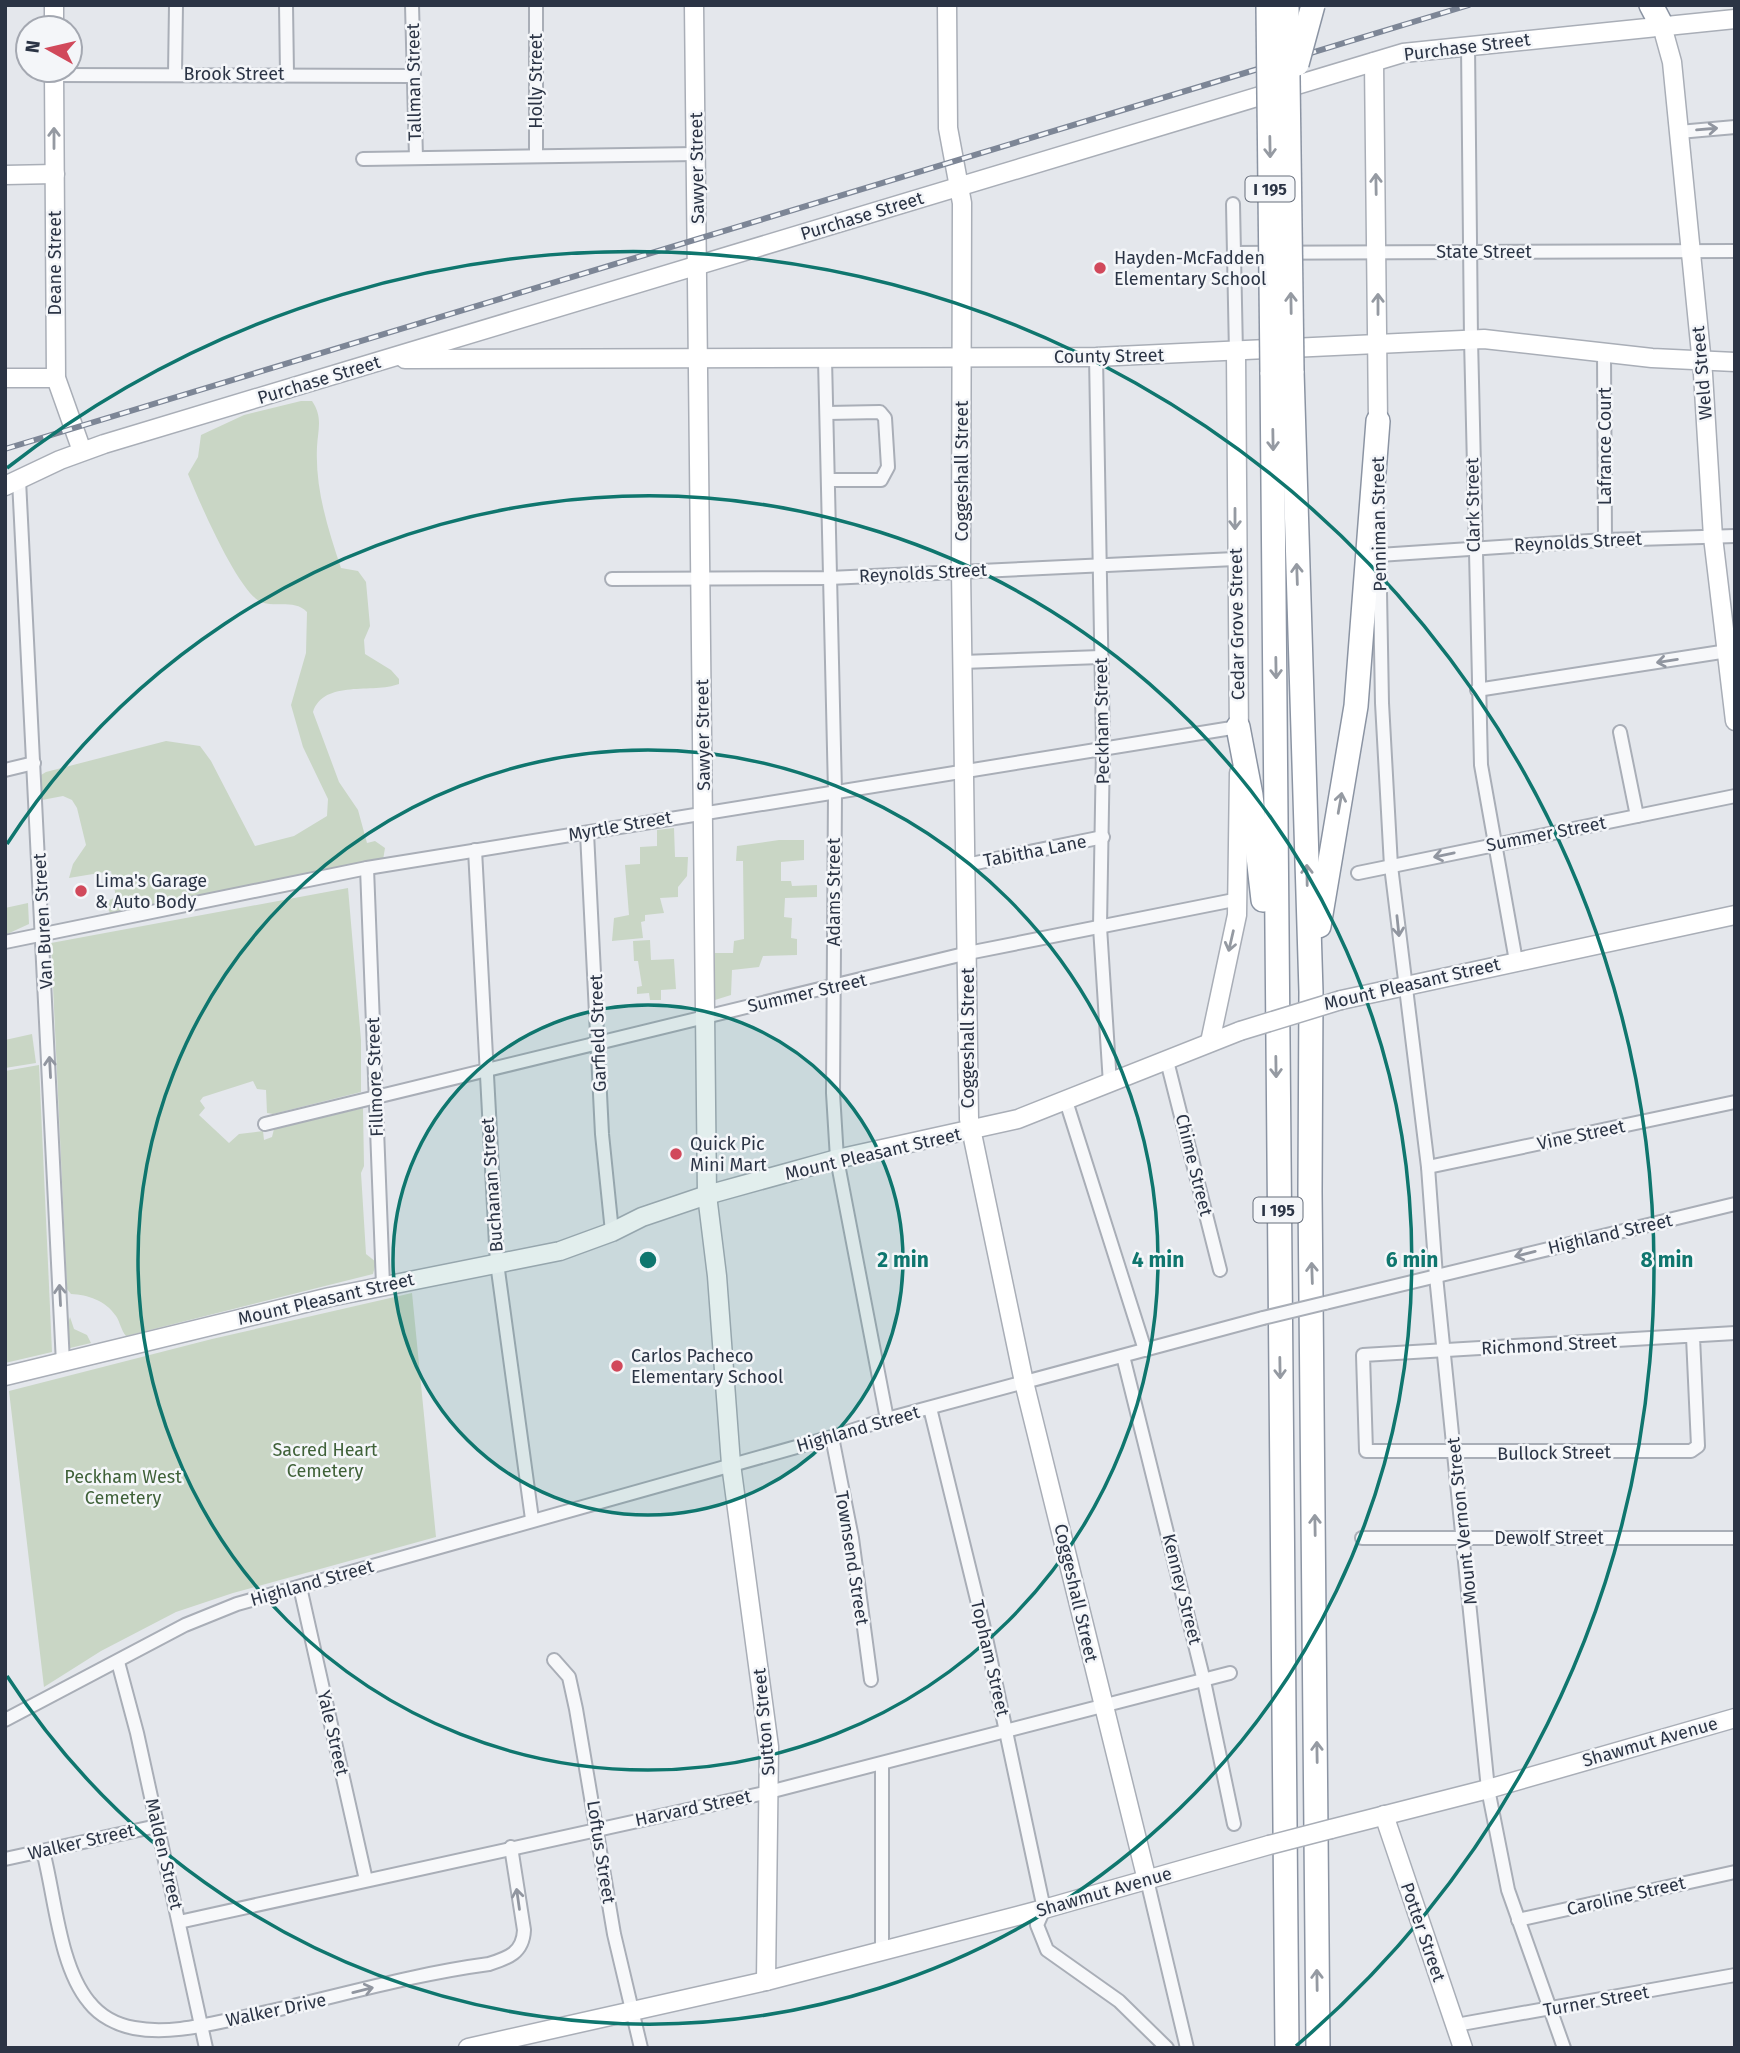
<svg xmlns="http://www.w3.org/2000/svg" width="1740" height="2053" viewBox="0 0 1740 2053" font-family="'Fira Sans',sans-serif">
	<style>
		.green { fill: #c9d6c5 }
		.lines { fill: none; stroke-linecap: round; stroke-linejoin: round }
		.street-casing { stroke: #a9aeb7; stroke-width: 16 }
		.secondary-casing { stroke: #a9aeb7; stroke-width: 21 }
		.highway-casing { stroke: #8b94a3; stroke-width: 26 }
		.street { stroke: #f7f8fa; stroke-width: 12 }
		.secondary { stroke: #fff; stroke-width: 18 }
		.highway { stroke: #fff; stroke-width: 23 }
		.rail-casing { stroke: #7d8696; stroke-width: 6 }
		.rail { stroke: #f4f6f9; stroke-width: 3.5; stroke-dasharray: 10; stroke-linecap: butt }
		.street-bridge-casing { stroke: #a9aeb7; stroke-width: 16; stroke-linecap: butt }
		.secondary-bridge-casing { stroke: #a9aeb7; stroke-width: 21; stroke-linecap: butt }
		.highway-bridge-casing { stroke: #8b94a3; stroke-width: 26; stroke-linecap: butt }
		.street-bridge { stroke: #f7f8fa; stroke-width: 12 }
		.secondary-bridge { stroke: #fff; stroke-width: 18 }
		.highway-bridge { stroke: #fff; stroke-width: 23 }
		.oneway { stroke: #9196a0 }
		.oneway2 { stroke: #959aa2 }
		.ring { fill: none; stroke: #0f766e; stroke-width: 3.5 }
		.poi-dot { fill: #d1495b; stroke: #f4f6f9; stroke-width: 2.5 }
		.labels { text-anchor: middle; stroke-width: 5; stroke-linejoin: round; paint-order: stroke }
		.shield { fill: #f4f6f9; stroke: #676e7b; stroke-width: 2 }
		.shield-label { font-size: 16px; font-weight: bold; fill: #2b3445 }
		.street-label { font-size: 18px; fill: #2b3445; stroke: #f4f6f9 }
		.poi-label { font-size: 18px; fill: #2b3445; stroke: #f4f6f9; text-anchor: start }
		.park-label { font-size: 18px; fill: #3f6138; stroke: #f4f6f9 }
		.centre { fill: #0f766e; stroke: #f4f6f9; stroke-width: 3.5 }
		.ring-label { font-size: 21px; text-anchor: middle; font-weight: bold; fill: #0f766e; stroke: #f4f6f9; stroke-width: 5; stroke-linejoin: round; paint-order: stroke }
	</style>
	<rect width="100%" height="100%" fill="#e4e7ec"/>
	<g class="green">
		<path d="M301 401H312C323 417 318 429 317 447 315 489 328 529 341 568L358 571 366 582 370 626 364 640 365 654 391 670 399 679V684C373 694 324 679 313 712L339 782 358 810 367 843 375 841 385 848 383 860 110 913 105 902 116 897 111 871 69 878 73 864 86 845 77 808 72 800 63 796 42 800 41 775 46 772 166 741 200 746 211 761 255 846 294 836 327 816 328 799 303 747 291 705 306 653 307 612C294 599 276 608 261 602 238 592 198 499 188 474L198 457 201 435 244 415Z"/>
		<polygon points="674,828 675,857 688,857 687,876 678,887 678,897 660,898 664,913 645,915 645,921 641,922 643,938 612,941 614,918 629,915 625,865 640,864 640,847 657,846 657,830"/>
		<polygon points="779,840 804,840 804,860 781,862 781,881 791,881 792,886 817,885 817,897 785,898 784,917 792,918 791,938 797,939 797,955 763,956 759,967 732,970 731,995 715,1000 715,953 733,953 734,941 744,939 743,861 736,861 737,846"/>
		<path d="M348 888 361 1040V1092L273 1114 267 1113 266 1090 257 1089 253 1081 203 1097 200 1101 205 1108 199 1115 229 1143 239 1134 263 1131 264 1140 272 1137 274 1129 363 1108 364 1166 361 1173 366 1254 376 1262 373 1274 126 1336C121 1330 120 1322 116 1316 105 1300 88 1295 71 1294L67 1289 51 943Z"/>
		<polygon points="28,903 29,924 5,935 5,908"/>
		<polygon points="650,940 651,960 674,959 676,989 661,990 661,1000 650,1000 649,993 637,994 637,987 642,986 638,961 634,961 633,941"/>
		<polygon points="32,1034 36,1063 5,1068 5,1040"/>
		<polygon points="39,1065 52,1352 5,1363 5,1071"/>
		<polygon points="412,1293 436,1537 233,1593 176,1612 101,1651 44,1687 9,1391 212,1339"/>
		<polygon points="70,1317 74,1329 87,1335 91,1343 70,1348 66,1330"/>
	</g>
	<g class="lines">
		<g class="street-casing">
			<g id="street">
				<polyline points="286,5 287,74"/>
				<polyline points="412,5 416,158"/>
				<polyline points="536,5 536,156"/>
				<polyline points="1468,45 1471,339 1481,765 1516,961"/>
				<polyline points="175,74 176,5"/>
				<polyline points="54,75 413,76"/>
				<polyline points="1679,132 1735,127"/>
				<polyline points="363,159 697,154"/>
				<polyline points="1233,204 1236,353"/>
				<polyline points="1234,253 1735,251"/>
				<polyline points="1604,353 1605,540"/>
				<polyline points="1096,357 1103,747 1100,927 1110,1084"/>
				<polyline points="825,359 835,792 833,1093 837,1159 887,1419"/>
				<polyline points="827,413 880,412 885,418 888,467 881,480 829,480"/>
				<polyline points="19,480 63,1363"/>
				<polyline points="1379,536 1382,703 1391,866 1428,1167 1436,1276 1488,1789 1508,1890 1564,2048"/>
				<polyline points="1379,555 1605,540 1735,536"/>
				<polyline points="612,579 829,578 1235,559"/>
				<polyline points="962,662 1101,657"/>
				<polyline points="1477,690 1734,650"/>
				<polyline points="1620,732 1637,816"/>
				<polyline points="5,770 34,763"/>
				<polyline points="587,833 602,1134 612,1232"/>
				<polyline points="475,850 497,1263 532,1519"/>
				<polyline points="966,865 1103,837"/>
				<polyline points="367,868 383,1285"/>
				<polyline points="1358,873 1735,796"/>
				<polyline points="5,942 367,868 1238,727"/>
				<polyline points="1167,1061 1220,1270"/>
				<polyline points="1066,1101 1145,1350"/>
				<polyline points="265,1124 968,953 1239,899"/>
				<polyline points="1428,1167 1735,1102"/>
				<polyline points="1325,1303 1735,1204"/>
				<polyline points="1693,1337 1698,1446 1691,1451 1366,1451 1363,1355 1735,1333"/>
				<polyline points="1123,1356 1204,1681 1234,1824"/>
				<polyline points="930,1408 983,1624 1044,1909 1037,1925 1047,1950 1119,2001 1167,2048"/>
				<polyline points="832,1437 852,1538 871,1680"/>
				<polyline points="1362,1538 1735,1538"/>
				<polyline points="300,1587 366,1880"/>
				<polyline points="554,1660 569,1677 576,1709 614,1934 641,2048"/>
				<polyline points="118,1662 137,1733 206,2048"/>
				<polyline points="5,1720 185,1625 237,1604 832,1437 887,1419 1263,1318"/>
				<polyline points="882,1764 882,1950"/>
				<path d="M43 1851C55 1896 59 1966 89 2002 100 2016 117 2025 134 2028 170 2035 209 2024 244 2017 326 2000 406 1975 489 1964 508 1958 523 1953 524 1930L511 1847"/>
				<polyline points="5,1859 157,1826"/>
				<polyline points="1147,1880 1187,2048"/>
				<polyline points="1518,1920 1735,1872"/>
				<polyline points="179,1922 769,1792 1230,1673"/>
				<polyline points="1456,2025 1735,1975"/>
			</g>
		</g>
		<g class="secondary-casing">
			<g id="secondary">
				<polyline points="54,5 54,28"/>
				<polyline points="694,5 707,1195 717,1276 731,1464 769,1747 766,1981"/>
				<polyline points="947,5 948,128 962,203 961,570 969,1119 1024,1382 1147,1880"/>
				<polyline points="1662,26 1672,62 1703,374 1713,537 1735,721"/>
				<polyline points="1374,62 1378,421"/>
				<polyline points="54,70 56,378 82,451"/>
				<polyline points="5,175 55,174"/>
				<polyline points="1236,353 1239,738"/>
				<polyline points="405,359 1096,357 1484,339 1652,358 1735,362"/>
				<polyline points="5,378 56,378"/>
				<polyline points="5,486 60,460 104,444 1403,53 1735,19"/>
				<polyline points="1341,1000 1735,915"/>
				<polyline points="1210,1042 1237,915 1239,773"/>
				<polyline points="5,1376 330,1297 560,1251 612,1232 642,1217 707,1195 837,1159 1018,1119 1240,1031"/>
				<polyline points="1384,1815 1463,2048"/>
				<polyline points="1331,1829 1488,1789 1735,1718"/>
				<polyline points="468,2048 766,1981 1044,1909 1269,1845"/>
			</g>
		</g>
		<g class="highway-casing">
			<g id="highway">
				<polyline points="1651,5 1662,26"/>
				<polyline points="1292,371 1311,992 1310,1192 1318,2048"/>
				<polyline points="1272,372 1287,2048"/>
				<polyline points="1238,727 1251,795 1263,900"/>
				<polyline points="1319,926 1356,706 1378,421"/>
			</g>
		</g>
		<use href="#street" class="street"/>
		<use href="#secondary" class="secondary"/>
		<use href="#highway" class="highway"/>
		<g class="rail-casing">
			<polyline id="rail" points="5,449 1469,5"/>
		</g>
		<use href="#rail" class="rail"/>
		<g class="street-bridge-casing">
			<polyline id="street-bridge" points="1263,1318 1325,1303"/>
		</g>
		<g class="secondary-bridge-casing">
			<g id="secondary-bridge">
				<polyline points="1240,1031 1341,1000"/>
				<polyline points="1269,1845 1331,1829"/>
			</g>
		</g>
		<g class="highway-bridge-casing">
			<g id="highway-bridge">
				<polyline points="1268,5 1272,372"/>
				<polyline points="1287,5 1292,371"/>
				<polyline points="1297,64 1313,5"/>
			</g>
		</g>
		<use href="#street-bridge" class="street-bridge"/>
		<use href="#secondary-bridge" class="secondary-bridge"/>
		<use href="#highway-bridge" class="highway-bridge"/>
	</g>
	<defs><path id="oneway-shaft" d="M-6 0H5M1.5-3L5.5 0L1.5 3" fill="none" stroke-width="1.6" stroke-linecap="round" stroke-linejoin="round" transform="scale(1.75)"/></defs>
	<g class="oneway">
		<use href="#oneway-shaft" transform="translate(1707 129) rotate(-5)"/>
		<use href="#oneway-shaft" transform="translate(1667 661) rotate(171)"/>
		<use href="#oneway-shaft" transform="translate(1444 855) rotate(168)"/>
		<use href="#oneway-shaft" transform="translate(1398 926) rotate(84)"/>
		<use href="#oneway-shaft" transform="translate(50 1067) rotate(-93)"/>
		<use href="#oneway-shaft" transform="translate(1525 1254) rotate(166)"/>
		<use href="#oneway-shaft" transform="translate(60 1295) rotate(-93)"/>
		<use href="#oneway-shaft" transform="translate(518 1899) rotate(-98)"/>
		<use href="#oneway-shaft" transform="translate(363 1990) rotate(-14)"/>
	</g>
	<g class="oneway2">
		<use href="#oneway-shaft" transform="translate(54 138) rotate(-90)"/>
		<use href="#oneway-shaft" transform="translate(1270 147) rotate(89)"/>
		<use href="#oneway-shaft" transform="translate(1376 184) rotate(-91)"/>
		<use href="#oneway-shaft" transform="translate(1291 303) rotate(-91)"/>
		<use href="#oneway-shaft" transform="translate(1378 304) rotate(-90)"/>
		<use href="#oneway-shaft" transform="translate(1273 440) rotate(89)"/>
		<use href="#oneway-shaft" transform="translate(1235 519) rotate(90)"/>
		<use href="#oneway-shaft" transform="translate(1297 574) rotate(-92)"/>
		<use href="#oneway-shaft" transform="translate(1276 668) rotate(89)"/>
		<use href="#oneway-shaft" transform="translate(1340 803) rotate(-80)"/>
		<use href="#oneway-shaft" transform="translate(1307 875) rotate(-91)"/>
		<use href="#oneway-shaft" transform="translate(1231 941) rotate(103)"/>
		<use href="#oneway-shaft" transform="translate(1276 1067) rotate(89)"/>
		<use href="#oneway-shaft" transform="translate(1312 1273) rotate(-92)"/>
		<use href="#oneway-shaft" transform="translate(1280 1368) rotate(89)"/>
		<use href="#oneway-shaft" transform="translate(1315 1525) rotate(-91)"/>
		<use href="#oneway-shaft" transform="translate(1317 1752) rotate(-91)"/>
		<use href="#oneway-shaft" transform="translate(1317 1980) rotate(-91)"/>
	</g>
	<circle cx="648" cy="1260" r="255" fill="#0f766e" fill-opacity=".12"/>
	<g class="ring">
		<circle cx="648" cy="1260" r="255"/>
		<circle cx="648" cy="1260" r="510"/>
		<path d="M7 844A764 764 0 1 1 7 1676"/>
		<path d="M7 468A1019 1019 0 0 1 1296 2046"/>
	</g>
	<g class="poi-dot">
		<circle cx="1100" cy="268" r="7"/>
		<circle cx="81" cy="891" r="7"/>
		<circle cx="676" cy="1154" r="7"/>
		<circle cx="617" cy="1366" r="7"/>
	</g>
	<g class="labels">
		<g class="shield">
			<rect x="1245.5" y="176.5" width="49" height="25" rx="5"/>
			<rect x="1253.5" y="1197.5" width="49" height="25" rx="5"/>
		</g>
		<g class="shield-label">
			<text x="1270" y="195">I 195</text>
			<text x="1278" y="1216">I 195</text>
		</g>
		<g class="street-label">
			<text transform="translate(1467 47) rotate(-7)" y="6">Purchase Street</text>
			<text x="234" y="80">Brook Street</text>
			<text transform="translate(536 81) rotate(-90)" y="6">Holly Street</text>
			<text transform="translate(414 82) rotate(-91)" y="6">Tallman Street</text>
			<text transform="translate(697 168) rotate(-91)" y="6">Sawyer Street</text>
			<text transform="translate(862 216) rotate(-17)" y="6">Purchase Street</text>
			<text x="1484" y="258">State Street</text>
			<text transform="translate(55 263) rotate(-90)" y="6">Deane Street</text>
			<text transform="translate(1109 356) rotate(-1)" y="6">County Street</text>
			<text transform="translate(1702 373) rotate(-95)" y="6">Weld Street</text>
			<text transform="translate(319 380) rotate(-17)" y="6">Purchase Street</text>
			<text transform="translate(1605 446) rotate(-90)" y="6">Lafrance Court</text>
			<text transform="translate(962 471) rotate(-90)" y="6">Coggeshall Street</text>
			<text transform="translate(1473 505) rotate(-91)" y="6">Clark Street</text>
			<text transform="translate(1379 524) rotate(-91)" y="6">Penniman Street</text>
			<text transform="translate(1578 542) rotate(-3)" y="6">Reynolds Street</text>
			<text transform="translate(923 573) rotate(-3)" y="6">Reynolds Street</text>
			<text transform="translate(1237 624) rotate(-91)" y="6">Cedar Grove Street</text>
			<text transform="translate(1102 721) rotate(-91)" y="6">Peckham Street</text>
			<text transform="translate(703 735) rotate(-91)" y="6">Sawyer Street</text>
			<text transform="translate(620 826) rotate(-10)" y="6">Myrtle Street</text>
			<text transform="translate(1546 834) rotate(-11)" y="6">Summer Street</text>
			<text transform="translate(1035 851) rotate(-11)" y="6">Tabitha Lane</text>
			<text transform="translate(834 892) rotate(-90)" y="6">Adams Street</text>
			<text transform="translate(43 921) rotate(-93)" y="6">Van Buren Street</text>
			<text transform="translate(1412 984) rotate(-13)" y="6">Mount Pleasant Street</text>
			<text transform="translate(807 993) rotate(-13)" y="6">Summer Street</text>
			<text transform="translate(598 1033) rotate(-92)" y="6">Garfield Street</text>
			<text transform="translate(968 1038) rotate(-90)" y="6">Coggeshall Street</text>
			<text transform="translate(375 1077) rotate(-92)" y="6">Fillmore Street</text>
			<text transform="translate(1581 1135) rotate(-12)" y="6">Vine Street</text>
			<text transform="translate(873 1154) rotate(-13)" y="6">Mount Pleasant Street</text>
			<text transform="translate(1194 1165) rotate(76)" y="6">Chime Street</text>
			<text transform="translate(492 1185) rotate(-94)" y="6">Buchanan Street</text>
			<text transform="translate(1610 1234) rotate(-13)" y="6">Highland Street</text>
			<text transform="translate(326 1299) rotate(-13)" y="6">Mount Pleasant Street</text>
			<text transform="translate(1549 1345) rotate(-3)" y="6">Richmond Street</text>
			<text transform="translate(858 1429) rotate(-16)" y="6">Highland Street</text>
			<text transform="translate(1554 1453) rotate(-1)" y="6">Bullock Street</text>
			<text transform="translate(1462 1521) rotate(-96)" y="6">Mount Vernon Street</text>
			<text x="1549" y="1544">Dewolf Street</text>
			<text transform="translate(852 1558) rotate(81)" y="6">Townsend Street</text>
			<text transform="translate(312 1583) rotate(-16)" y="6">Highland Street</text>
			<text transform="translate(1182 1589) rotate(76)" y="6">Kenney Street</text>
			<text transform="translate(1076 1593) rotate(77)" y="6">Coggeshall Street</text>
			<text transform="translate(990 1658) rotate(77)" y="6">Topham Street</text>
			<text transform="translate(764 1722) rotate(-95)" y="6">Sutton Street</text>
			<text transform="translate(333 1733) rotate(77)" y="6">Yale Street</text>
			<text transform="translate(1650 1742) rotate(-16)" y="6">Shawmut Avenue</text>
			<text transform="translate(693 1808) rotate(-12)" y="6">Harvard Street</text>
			<text transform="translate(81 1842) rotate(-13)" y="6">Walker Street</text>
			<text transform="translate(601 1852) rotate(81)" y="6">Loftus Street</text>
			<text transform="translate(164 1854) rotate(77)" y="6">Malden Street</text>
			<text transform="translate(1104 1892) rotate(-16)" y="6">Shawmut Avenue</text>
			<text transform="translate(1626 1896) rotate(-13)" y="6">Caroline Street</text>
			<text transform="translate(1423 1932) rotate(71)" y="6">Potter Street</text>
			<text transform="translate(1596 2001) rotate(-10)" y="6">Turner Street</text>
			<text transform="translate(276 2010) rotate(-12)" y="6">Walker Drive</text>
		</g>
		<g class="poi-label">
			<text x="1114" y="264">Hayden-McFadden<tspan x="1114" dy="21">Elementary School</tspan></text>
			<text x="95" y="887">Lima's Garage<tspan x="95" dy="21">&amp; Auto Body</tspan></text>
			<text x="690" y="1150">Quick Pic<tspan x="690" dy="21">Mini Mart</tspan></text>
			<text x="631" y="1362">Carlos Pacheco<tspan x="631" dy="21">Elementary School</tspan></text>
		</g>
		<g class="park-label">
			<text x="325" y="1456">Sacred Heart<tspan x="325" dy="21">Cemetery</tspan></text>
			<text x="123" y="1483">Peckham West<tspan x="123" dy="21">Cemetery</tspan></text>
		</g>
	</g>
	<circle cx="648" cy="1260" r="10" class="centre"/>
	<g class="ring-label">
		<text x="903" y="1267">2 min</text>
		<text x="1158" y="1267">4 min</text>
		<text x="1412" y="1267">6 min</text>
		<text x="1667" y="1267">8 min</text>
	</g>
	<rect width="1740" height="2053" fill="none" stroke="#2b3445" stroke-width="14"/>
	<g transform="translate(49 49) rotate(278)"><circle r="33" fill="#f4f6f9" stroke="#a4a8b1" stroke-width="2"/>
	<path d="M0-5L12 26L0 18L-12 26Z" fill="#d1495b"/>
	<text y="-10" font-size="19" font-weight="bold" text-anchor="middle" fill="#2b3445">N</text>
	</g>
</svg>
